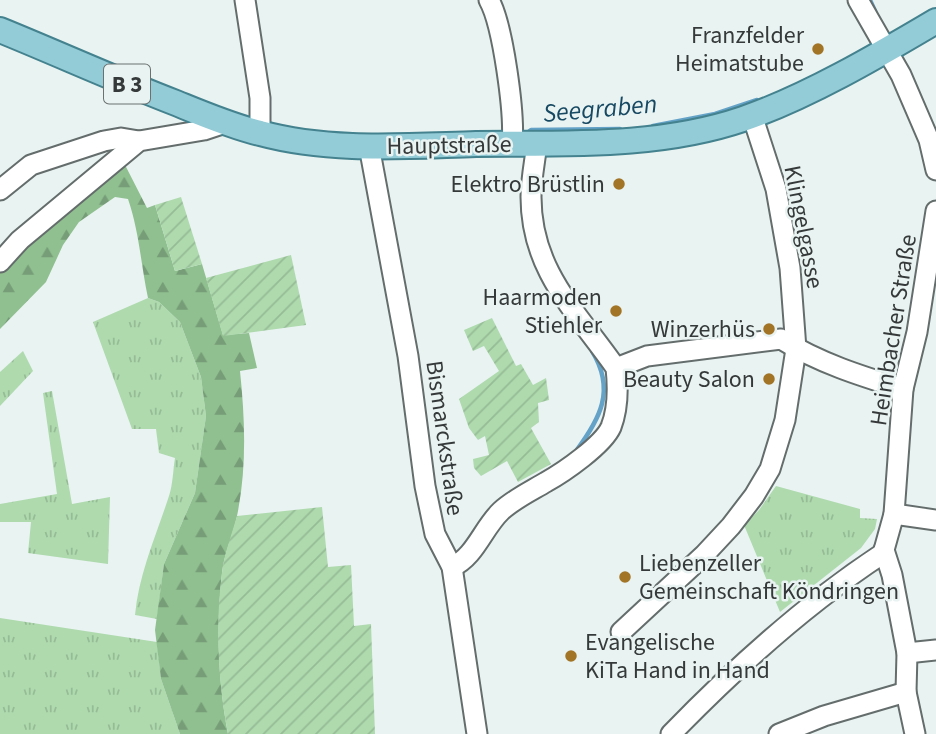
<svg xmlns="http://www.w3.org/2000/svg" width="936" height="734" viewBox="0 0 936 734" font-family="'Source Sans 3',sans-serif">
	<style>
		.grass { fill: url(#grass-tufts) }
		.forest { fill: url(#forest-firs) }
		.garden { fill: url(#garden-furrows) }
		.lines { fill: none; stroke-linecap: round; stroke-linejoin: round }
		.stream { stroke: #64a2c7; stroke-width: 4.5 }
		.minor-casing { stroke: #646d6c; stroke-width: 23 }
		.major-casing { stroke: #43828e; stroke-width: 28 }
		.minor { stroke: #fff; stroke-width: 19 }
		.major { stroke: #93cbd7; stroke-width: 24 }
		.poi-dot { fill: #a27426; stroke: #e9f3f2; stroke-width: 2.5 }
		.labels { text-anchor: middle; stroke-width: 5; stroke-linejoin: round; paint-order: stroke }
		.shield { fill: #e9f3f2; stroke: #6b7170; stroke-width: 2 }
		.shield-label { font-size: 23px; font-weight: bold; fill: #353939 }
		.poi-label { font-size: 24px; fill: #353939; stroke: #e9f3f2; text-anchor: end }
		.street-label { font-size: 24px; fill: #353939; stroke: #e9f3f2 }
		.water-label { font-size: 26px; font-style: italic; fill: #174963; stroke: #e9f3f2 }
	</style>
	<defs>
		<pattern id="grass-tufts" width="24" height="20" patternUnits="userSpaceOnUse" patternTransform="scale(1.75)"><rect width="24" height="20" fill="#aedaae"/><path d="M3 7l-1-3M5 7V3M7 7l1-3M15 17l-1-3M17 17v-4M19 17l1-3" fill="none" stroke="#96bc96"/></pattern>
		<pattern id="forest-firs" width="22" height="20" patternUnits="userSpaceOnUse" patternTransform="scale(1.75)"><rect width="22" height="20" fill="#90c090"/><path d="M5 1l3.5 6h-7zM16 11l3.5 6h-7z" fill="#769d77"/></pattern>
		<pattern id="garden-furrows" width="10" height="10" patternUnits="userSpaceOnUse" patternTransform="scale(1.75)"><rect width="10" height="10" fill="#aedaae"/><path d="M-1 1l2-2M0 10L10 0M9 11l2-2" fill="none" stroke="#96bc96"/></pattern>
	</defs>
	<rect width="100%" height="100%" fill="#e9f3f2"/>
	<g class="grass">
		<path d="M148 298 159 302 180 322 201 377 206 416 195 493 164 564 157 619 135 615C139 573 156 536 169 496 173 484 173 470 175 458L159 453 156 429H132L93 322Z"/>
		<polygon points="23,351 33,371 0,406 0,372"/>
		<polygon points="52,391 72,504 110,497 108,564 28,553 31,522 0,522 0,504 57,494 43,393"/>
		<polygon points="776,486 860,509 860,518 877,519 875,529 861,548 780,612 744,525 759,510"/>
		<polygon points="0,618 157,642 161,679 180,734 0,734"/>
	</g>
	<path class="forest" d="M123 161 147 208 155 205 175 271 202 264 223 335 249 333 257 368 240 371C245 419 247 468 237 516 233 535 224 554 222 573 216 626 218 682 228 734H180L161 679 155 630 164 564 195 493 206 416 201 377 180 322 159 302 148 298C141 265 139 231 128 199L115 197 79 222 63 245 46 282 0 329V266Z"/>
	<g class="garden">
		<polygon points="181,197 202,264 175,271 155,205"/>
		<polygon points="291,255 306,325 223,336 206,278"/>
		<polygon points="492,318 516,366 521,364 533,385 546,378 549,400 538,403 539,422 531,428 551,464 518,482 507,461 481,476 474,468 473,459 489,455 485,436 478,440 469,428 459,399 499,371 484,346 473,351 464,330"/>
		<path d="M322 507 328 567 351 565 354 626 371 624 375 734H228C218 682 215 626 222 573 224 554 232 534 237 516Z"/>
	</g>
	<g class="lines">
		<g class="stream">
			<polyline points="870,0 875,11"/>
			<polyline points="653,126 715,114 757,100"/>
			<polyline points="527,133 531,130 620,129"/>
			<path d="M576 451C600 419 616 390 592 351"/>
		</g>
		<g class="minor-casing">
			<g id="minor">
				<polyline points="245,0 260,98 260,134"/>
				<path d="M489 0C503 25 515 114 512 144"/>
				<polyline points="858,0 901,75 929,140 936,170"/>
				<polyline points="369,146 408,356 425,486 435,534 452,567 477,734"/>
				<polyline points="0,190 31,165 104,141 121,138 139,141"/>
				<polyline points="0,262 20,240 139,141 204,130 225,123"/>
				<path d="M616 368 647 356 781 339C819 363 861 376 903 389"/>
				<polyline points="894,514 936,520"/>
				<polyline points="884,550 892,575 907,653 906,692 915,734"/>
				<path d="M452 567C475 557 483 528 501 511 514 499 531 491 546 482 564 472 603 445 611 427 618 409 618 386 616 368 577 312 531 271 531 197 531 179 535 161 537 143"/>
				<polyline points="621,632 704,555 731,526 754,496 770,469 785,420 796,349 790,268 776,189 752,115"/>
				<polyline points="907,653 936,650"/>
				<path d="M671 734C734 669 806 604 882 554L884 550 894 514 903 389 917 332 936 211"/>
				<polyline points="779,734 824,716 906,692"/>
			</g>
		</g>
		<g class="major-casing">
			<path id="major" d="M0 30C59 54 116 80 176 103 203 114 231 126 260 133 330 152 404 146 476 144 564 143 658 148 743 119 807 97 877 56 936 21"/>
		</g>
		<use href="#minor" class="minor"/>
		<use href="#major" class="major"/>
	</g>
	<g class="poi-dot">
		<circle cx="818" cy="49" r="7"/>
		<circle cx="619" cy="184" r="7"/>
		<circle cx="616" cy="311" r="7"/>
		<circle cx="769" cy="329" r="7"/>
		<circle cx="769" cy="379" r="7"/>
		<circle cx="625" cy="577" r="7"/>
		<circle cx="571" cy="656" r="7"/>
	</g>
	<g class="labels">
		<rect class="shield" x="104" y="64.5" width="46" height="39" rx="5"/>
		<g class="shield-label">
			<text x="127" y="92">B 3</text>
		</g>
		<g class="poi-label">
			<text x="804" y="43">Franzfelder<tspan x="804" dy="28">Heimatstube</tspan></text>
			<text x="605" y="192">Elektro Brüstlin</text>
			<text x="602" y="305">Haarmoden<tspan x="602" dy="28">Stiehler</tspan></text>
			<text x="755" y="337">Winzerhüs</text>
			<text x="755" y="387">Beauty Salon</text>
			<text x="639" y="571" text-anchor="start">Liebenzeller<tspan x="639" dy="28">Gemeinschaft Köndringen</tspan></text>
			<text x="585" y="650" text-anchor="start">Evangelische<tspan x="585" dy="28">KiTa Hand in Hand</tspan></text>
		</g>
		<g class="street-label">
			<text transform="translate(449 145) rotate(-1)" y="8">Hauptstraße</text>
			<text transform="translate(804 227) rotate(79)" y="8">Klingelgasse</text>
			<text transform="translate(893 330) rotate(-81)" y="8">Heimbacher Straße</text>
			<text transform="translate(445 438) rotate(82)" y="8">Bismarckstraße</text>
		</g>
		<g class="water-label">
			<text transform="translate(600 108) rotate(-5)" y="9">Seegraben</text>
		</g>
	</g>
</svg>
